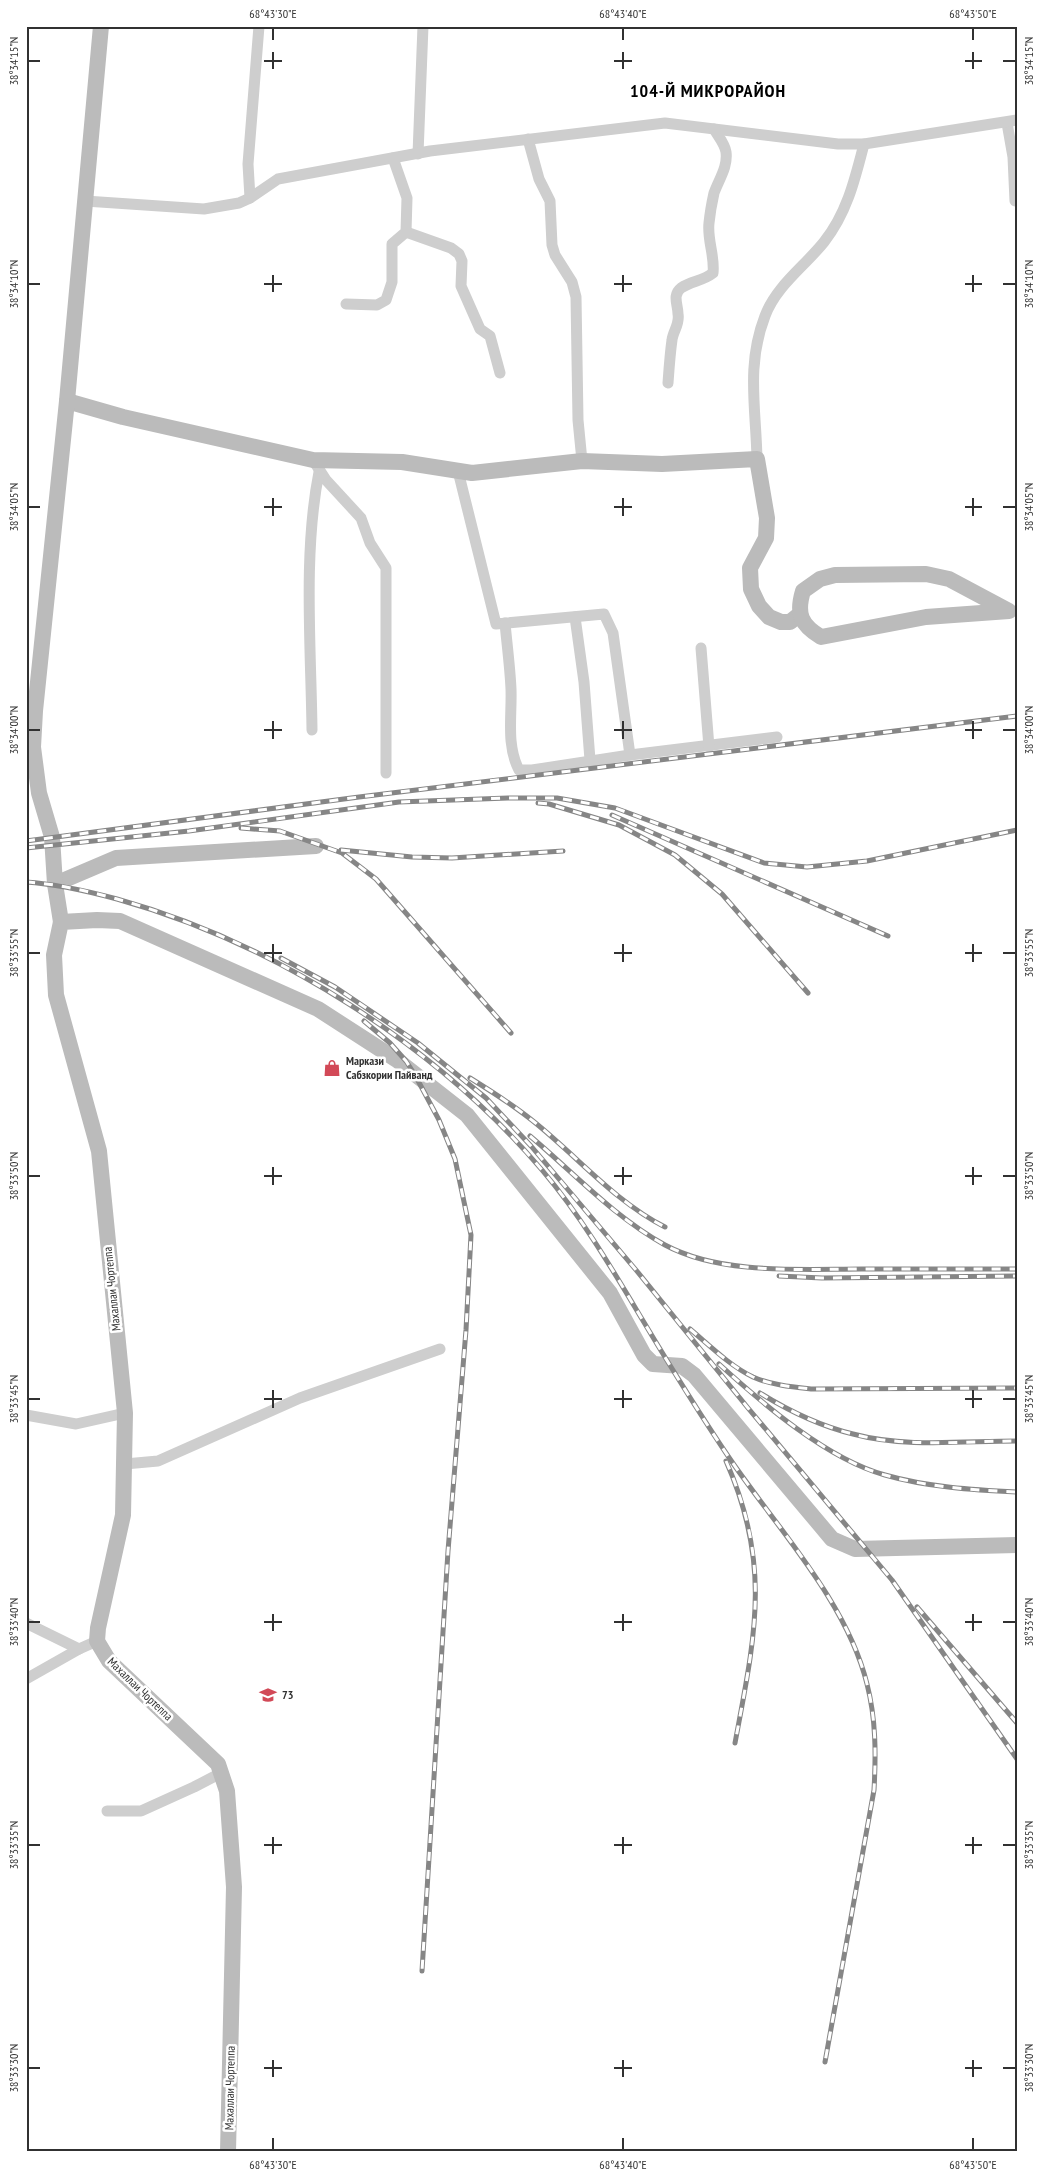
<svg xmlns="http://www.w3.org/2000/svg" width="1043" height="2178" viewBox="0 0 1043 2178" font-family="'PT Sans Narrow',sans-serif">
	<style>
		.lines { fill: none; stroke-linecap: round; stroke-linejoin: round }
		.street { stroke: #cecece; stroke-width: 11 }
		.secondary { stroke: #bbb; stroke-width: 16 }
		.rail-casing { stroke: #868686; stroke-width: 5 }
		.rail { stroke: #fff; stroke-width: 3; stroke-dasharray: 9; stroke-linecap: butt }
		.ticks { fill: none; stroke: #313131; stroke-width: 2 }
		.labels { text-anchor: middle; stroke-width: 5; stroke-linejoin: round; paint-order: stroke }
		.poi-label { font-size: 12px; font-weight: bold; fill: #313131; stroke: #fff; text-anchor: start }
		.street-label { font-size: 12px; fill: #313131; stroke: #fff }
		.district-label { font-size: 18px; font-weight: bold; letter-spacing: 1px; fill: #000; stroke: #fff }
		.neatline { fill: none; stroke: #313131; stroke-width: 2 }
		.ticks-label { font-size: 12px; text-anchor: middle; fill: #313131 }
	</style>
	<rect width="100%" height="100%" fill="#fff"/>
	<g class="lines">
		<g class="street">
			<polyline points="1007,123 1013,157 1015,201"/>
			<polyline points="528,139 539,179 550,201 552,245 555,255 572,282 576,297 578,420 582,461"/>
			<polyline points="418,154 423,26"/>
			<polyline points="250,198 248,164 259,26"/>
			<polyline points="85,201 204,209 239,203 250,198 278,179 430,151 665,123 838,144 864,144 1017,120"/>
			<polyline points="406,232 451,248 459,254 462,261 461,286 480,329 490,336 500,373"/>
			<polyline points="346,304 377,305 386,300 392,282 392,244 406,232 407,198 393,158"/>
			<path d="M668 383C669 369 670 354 672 340 673 331 680 324 678 314 678 305 672 295 681 288 691 281 703 281 713 273 715 256 707 240 709 223 710 213 712 202 714 193 719 179 728 167 726 152 725 144 718 136 714 129"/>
			<path d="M757 459C756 408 746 365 765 316 776 286 805 266 824 242 847 213 855 179 864 144"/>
			<polyline points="313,460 326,480 361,518 370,543 386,568 386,773"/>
			<polyline points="458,471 496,624 604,614 613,633 630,755"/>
			<polyline points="575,617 584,682 590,760"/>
			<path d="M505 623C507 645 510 667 511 689 512 716 506 745 519 770H532L630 755 777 737"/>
			<polyline points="701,648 709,747"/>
			<path d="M312 730C311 647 303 553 319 472"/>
			<polyline points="26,1415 76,1424 125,1413"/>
			<polyline points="125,1464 158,1461 300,1398 440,1349"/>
			<polyline points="26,1623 79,1649"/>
			<polyline points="26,1679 79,1649 97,1641"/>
			<polyline points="107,1811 141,1811 194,1787 221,1773"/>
		</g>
		<g class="secondary">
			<polyline points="67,401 123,417 313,460 402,462 472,473 582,461 662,464 757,459 767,518 766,538 750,568 751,589 759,606 769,617 781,622 790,622 800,614"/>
			<path d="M926 574 949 579 1009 611 926 617 821 637C801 625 796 614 803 591L820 579 835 575Z"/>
			<polyline points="55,884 116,858 316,846"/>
			<polyline points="61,922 55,884 52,837 39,793 33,747 35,711 67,401 101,26"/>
			<polyline points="228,2152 234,1887 227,1791 218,1764 109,1661 97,1641 98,1628 123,1515 125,1413 99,1151 56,995 54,955 61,922 97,920 120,921 318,1009 397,1060 467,1115 610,1293 644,1355 653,1364 682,1366 694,1375 832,1539 855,1549 1017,1545"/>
		</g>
		<g class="rail-casing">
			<g id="rail">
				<polyline points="538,803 549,804 619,825 675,855 722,894 808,993"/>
				<polyline points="612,815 888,936"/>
				<polyline points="241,828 280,831 342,853 376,879 511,1033"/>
				<polyline points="26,841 359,797 1017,716"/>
				<polyline points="26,848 189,831 399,802 508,798 557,798 615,808 764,863 807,867 867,861 1017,830"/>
				<polyline points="341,850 412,857 452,858 563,851"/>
				<path d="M26 882C58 884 87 891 117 899 275 943 436 1045 542 1170 581 1216 611 1267 642 1319 670 1366 699 1413 730 1459 777 1528 847 1602 867 1684 876 1719 876 1754 874 1790L825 2062"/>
				<polyline points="281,958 335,987 418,1043 486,1098 531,1146 636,1270 748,1408 892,1580 1017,1759"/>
				<polyline points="364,1021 390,1043 406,1061 415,1075 439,1120 455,1159 471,1235 466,1330 448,1551 422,1971"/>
				<path d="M470 1078C491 1091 513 1105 533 1121 577 1156 614 1201 665 1227"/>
				<path d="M530 1136C574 1173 614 1217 665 1245 721 1275 800 1269 862 1269 913 1269 965 1269 1017 1269"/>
				<polyline points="779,1276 822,1278 1017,1276"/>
				<path d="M690 1329C709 1345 730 1366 753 1377 771 1385 792 1387 811 1389L1017 1388"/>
				<path d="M719 1364C763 1404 827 1459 885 1475 927 1487 973 1490 1017 1492"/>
				<path d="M760 1393C789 1411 820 1426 853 1434 905 1448 964 1441 1017 1441"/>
				<path d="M726 1461C772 1565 755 1636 735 1743"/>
				<polyline points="917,1607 1017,1723"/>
			</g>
		</g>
		<use href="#rail" class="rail"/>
	</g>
	<path class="ticks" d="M273 28V40M623 28V40M973 28V40M273 52V69M623 52V69M973 52V69M28 61H40M264 61H282M614 61H632M965 61H982M1003 61H1016M273 275V292M623 275V292M973 275V292M28 284H40M264 284H282M614 284H632M965 284H982M1003 284H1016M273 498V516M623 498V516M973 498V516M28 507H40M264 507H282M614 507H632M965 507H982M1003 507H1016M273 721V739M623 721V739M973 721V739M28 730H40M264 730H282M614 730H632M965 730H982M1003 730H1016M273 944V962M623 944V962M973 944V962M28 953H40M264 953H282M614 953H632M965 953H982M1003 953H1016M273 1167V1185M623 1167V1185M973 1167V1185M28 1176H40M264 1176H282M614 1176H632M965 1176H982M1003 1176H1016M273 1390V1408M623 1390V1408M973 1390V1408M28 1399H40M264 1399H282M614 1399H632M965 1399H982M1003 1399H1016M273 1614V1631M623 1614V1631M973 1614V1631M28 1622H40M264 1622H282M614 1622H632M965 1622H982M1003 1622H1016M273 1837V1854M623 1837V1854M973 1837V1854M28 1845H40M264 1845H282M614 1845H632M965 1845H982M1003 1845H1016M273 2060V2077M623 2060V2077M973 2060V2077M28 2068H40M264 2068H282M614 2068H632M965 2068H982M1003 2068H1016M273 2138V2150M623 2138V2150M973 2138V2150"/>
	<defs>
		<g id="shop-bare" transform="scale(1.35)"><path d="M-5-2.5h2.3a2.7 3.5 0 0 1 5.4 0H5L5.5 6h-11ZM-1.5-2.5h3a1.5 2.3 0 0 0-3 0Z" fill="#d24957" stroke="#fff" stroke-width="2.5" paint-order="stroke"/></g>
		<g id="school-bare" transform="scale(1.35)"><path d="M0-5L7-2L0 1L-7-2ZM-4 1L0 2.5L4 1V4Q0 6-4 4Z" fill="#d24957" stroke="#fff" stroke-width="2.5" paint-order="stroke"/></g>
	</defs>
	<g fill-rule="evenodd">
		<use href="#shop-bare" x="332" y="1068"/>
		<use href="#school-bare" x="268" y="1695"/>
	</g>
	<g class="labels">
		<g class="poi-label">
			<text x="346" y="1065">Маркази<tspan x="346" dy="14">Сабзкории Пайванд</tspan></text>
			<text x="282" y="1699">73</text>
		</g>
		<g class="street-label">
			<text transform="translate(112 1289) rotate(-96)" y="4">Махаллаи Чортеппа</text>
			<text transform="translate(140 1689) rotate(44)" y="4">Махаллаи Чортеппа</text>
			<text transform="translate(230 2088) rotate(-89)" y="4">Махаллаи Чортеппа</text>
		</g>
		<g class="district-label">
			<text x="708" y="97">104-Й МИКРОРАЙОН</text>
		</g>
	</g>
	<rect width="1043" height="2178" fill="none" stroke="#ffffff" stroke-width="55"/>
	<rect x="28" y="28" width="988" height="2122" class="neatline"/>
	<g class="ticks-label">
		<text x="273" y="18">68°43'30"E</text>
		<text x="623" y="18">68°43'40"E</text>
		<text x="973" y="18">68°43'50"E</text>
		<text transform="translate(14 61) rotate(-90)" y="4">38°34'15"N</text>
		<text transform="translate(1029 61) rotate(-90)" y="4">38°34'15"N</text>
		<text transform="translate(14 284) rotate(-90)" y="4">38°34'10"N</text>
		<text transform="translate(1029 284) rotate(-90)" y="4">38°34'10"N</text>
		<text transform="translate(14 507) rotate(-90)" y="4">38°34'05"N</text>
		<text transform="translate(1029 507) rotate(-90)" y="4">38°34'05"N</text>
		<text transform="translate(14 730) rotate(-90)" y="4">38°34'00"N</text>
		<text transform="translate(1029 730) rotate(-90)" y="4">38°34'00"N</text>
		<text transform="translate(14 953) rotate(-90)" y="4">38°33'55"N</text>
		<text transform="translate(1029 953) rotate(-90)" y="4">38°33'55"N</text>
		<text transform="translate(14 1176) rotate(-90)" y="4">38°33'50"N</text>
		<text transform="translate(1029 1176) rotate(-90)" y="4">38°33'50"N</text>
		<text transform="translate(14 1399) rotate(-90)" y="4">38°33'45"N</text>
		<text transform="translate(1029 1399) rotate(-90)" y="4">38°33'45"N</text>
		<text transform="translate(14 1622) rotate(-90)" y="4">38°33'40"N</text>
		<text transform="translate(1029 1622) rotate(-90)" y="4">38°33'40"N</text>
		<text transform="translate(14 1845) rotate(-90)" y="4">38°33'35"N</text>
		<text transform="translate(1029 1845) rotate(-90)" y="4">38°33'35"N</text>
		<text transform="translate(14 2068) rotate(-90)" y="4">38°33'30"N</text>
		<text transform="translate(1029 2068) rotate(-90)" y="4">38°33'30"N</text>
		<text x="273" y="2169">68°43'30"E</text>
		<text x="623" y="2169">68°43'40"E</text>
		<text x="973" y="2169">68°43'50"E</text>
	</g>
</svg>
